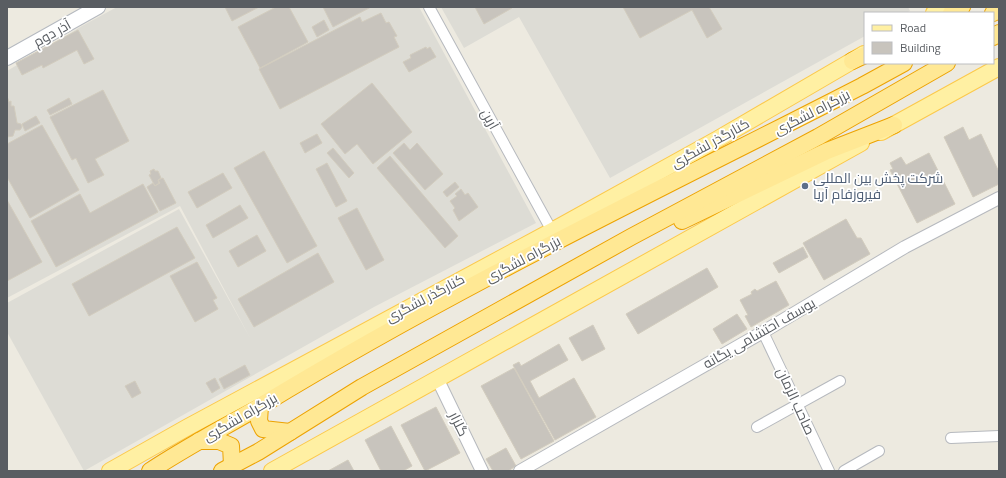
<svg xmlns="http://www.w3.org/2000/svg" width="1006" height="478" viewBox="0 0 1006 478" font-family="'Titillium Web',Cairo,sans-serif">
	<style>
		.industrial { fill: #dddcd5 }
		.building { fill: #c8c4bd; stroke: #d2ccbe }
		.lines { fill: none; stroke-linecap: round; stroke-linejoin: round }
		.minor-casing { stroke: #b6b9be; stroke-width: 12 }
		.tertiary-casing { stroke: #b6b9be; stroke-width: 14 }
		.secondary-casing { stroke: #b6bac0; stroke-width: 16 }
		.primary-casing { stroke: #fcc94b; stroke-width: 18 }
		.trunk-casing { stroke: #eda200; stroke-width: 18 }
		.minor { stroke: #fff; stroke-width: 10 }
		.tertiary { stroke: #fff; stroke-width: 12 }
		.secondary { stroke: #fff; stroke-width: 14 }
		.primary { stroke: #fff0a3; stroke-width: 16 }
		.trunk { stroke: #ffe894; stroke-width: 16 }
		.service-dot { fill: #5c6f8a; stroke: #fff; stroke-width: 1.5 }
		.labels { text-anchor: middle; stroke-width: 3.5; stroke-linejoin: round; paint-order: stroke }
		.street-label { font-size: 14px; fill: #595d62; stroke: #fff }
		.service-label { font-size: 14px; fill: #4e5e75; stroke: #fff; text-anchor: start }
	</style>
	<rect width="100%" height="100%" fill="#edeae0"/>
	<g class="industrial">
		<polygon points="117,7 419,7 536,223 374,307 84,471 7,332 7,303 179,209 250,338 180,206 7,298 7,71 82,26"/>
		<polygon points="441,7 908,7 910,11 906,13 865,13 865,36 610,178 519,17 464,48"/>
	</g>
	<g class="building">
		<polygon points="225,7 259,7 232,21"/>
		<polygon points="276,7 289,7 308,42 260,68 238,27"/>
		<polygon points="323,7 371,7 333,27"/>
		<polygon points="475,7 512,7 512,8 484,24"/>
		<polygon points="623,7 709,7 722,29 707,38 692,10 640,38"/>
		<polygon points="381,13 386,23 389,22 397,36 394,37 399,47 280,109 259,69 360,17 362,22"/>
		<polygon points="324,20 329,30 317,37 312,27"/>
		<polygon points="78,30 94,59 84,64 77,50 43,68 42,65 22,75 16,63"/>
		<polygon points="426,47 427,49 430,47 436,57 409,72 403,62 411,58 410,55"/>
		<polygon points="372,83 412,132 373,164 357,144 345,154 321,124"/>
		<polygon points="103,90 129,141 95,159 104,175 88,183 76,158 72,160 50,117"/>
		<polygon points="7,96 9,102 11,101 11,106 14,106 17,123 21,124 22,127 20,130 15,130 13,136 7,137"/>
		<polygon points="69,98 72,104 50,115 47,110"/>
		<polygon points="36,116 40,123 25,131 22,124"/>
		<polygon points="42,125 79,190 30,218 7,177 7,144"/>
		<polygon points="963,127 969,140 981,134 999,172 999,184 973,197 944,137"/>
		<polygon points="317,134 322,143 305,153 300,143"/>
		<polygon points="404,143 410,150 417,143 443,174 425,190 393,153"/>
		<polygon points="333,148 354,173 349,178 327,153"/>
		<polygon points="264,151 317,246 287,263 234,168"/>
		<polygon points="929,153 955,204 917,223 890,170 893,169 890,163 901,157 906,165"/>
		<polygon points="390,156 458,236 445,248 377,168"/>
		<polygon points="327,163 347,201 336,207 316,169"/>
		<polygon points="154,169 155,171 158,171 161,178 158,180 159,183 155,186 149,175 151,174 150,171"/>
		<polygon points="223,173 232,188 197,208 188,192"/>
		<polygon points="163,178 176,203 160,211 147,187 153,183 155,186 160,183 158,180"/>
		<polygon points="455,182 459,187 447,197 443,192"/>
		<polygon points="143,184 158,212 56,267 31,221 80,194 90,213"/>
		<polygon points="461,189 465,195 468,193 478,207 459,221 453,210 455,208 450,201 457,196 455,194"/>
		<polygon points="7,200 42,262 7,281"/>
		<polygon points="240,205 248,218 213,238 206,225"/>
		<polygon points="357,208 384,260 366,270 338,218"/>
		<polygon points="846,219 857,238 861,238 870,254 824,280 803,243"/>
		<polygon points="177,227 195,258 89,316 72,284"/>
		<polygon points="257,235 266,251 238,267 229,251"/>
		<polygon points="803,247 808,257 779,273 773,263"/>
		<polygon points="318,253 334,282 254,327 238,299"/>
		<polygon points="197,262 217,298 213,300 218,309 195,322 170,276"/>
		<polygon points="707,268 718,287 638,334 626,314"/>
		<polygon points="776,281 789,305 751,327 745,316 748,315 740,300 752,294 751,292 755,289 757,291"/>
		<polygon points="737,314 747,329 722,344 713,329"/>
		<polygon points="593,325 605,349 582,361 569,338"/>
		<polygon points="559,344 568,360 530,381 539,398 574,378 596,417 555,440 513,365 519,362 521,366"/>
		<polygon points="245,365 250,375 224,389 219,379"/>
		<polygon points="514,368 554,441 521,459 481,386"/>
		<polygon points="215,378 220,388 212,393 206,383"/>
		<polygon points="135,381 141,393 132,398 125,386"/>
		<polygon points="436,407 460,453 425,471 401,425"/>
		<polygon points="391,426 412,466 403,471 381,471 365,440"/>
		<polygon points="506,448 516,466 508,471 493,471 486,459"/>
		<polygon points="348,460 354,471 328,471"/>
	</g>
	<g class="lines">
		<g class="minor-casing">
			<g id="minor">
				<polyline points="429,7 552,231"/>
				<polyline points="763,332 829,471"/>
				<polyline points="757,427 840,381"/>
				<polyline points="951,438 999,436"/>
				<polyline points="844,471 879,451"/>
			</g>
		</g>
		<g class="tertiary-casing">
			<g id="tertiary">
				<polyline points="437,378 482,471"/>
				<polyline points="520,471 763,332 905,247 999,198"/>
			</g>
		</g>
		<g class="secondary-casing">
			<polyline id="secondary" points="7,58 98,7"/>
		</g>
		<g class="primary-casing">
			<g id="primary">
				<polyline points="934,13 944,7"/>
				<polyline points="881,132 999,67"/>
				<polyline points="110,471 188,427 552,231 718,139 864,54"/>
				<polyline points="272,471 861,143"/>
			</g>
		</g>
		<g class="trunk-casing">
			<g id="trunk">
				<polyline points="951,13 962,7"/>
				<polyline points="993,13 999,10"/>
				<polyline points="993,37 999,33"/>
				<polyline points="852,61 865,55"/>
				<polyline points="682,221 827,151 894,125"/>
				<polyline points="260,406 259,421 263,429 290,432"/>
				<polyline points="199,441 219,441 231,446 232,465"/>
				<path d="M150 471C186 447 225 427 262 405 456 287 661 189 862 86L904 63"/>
				<polyline points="222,471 258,452 362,387 631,237 818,137 947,63"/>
			</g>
		</g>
		<use href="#minor" class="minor"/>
		<use href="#tertiary" class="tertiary"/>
		<use href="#secondary" class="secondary"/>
		<use href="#primary" class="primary"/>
		<use href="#trunk" class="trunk"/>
	</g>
	<circle class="service-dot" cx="805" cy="186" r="4"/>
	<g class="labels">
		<g class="street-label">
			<text transform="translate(52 33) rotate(-29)" y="5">آذر دوم</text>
			<text transform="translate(812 112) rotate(-27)" y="5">بزرگراه لشگری</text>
			<text transform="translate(490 119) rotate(61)" y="5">آرین</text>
			<text transform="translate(710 143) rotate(-29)" y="5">کنارگذر لشگری</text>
			<text transform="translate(523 259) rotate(-28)" y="5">بزرگراه لشگری</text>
			<text transform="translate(425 298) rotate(-28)" y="5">کنارگذر لشگری</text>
			<text transform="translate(759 333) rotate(-30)" y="5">یوسف احتشامی یگانه</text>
			<text transform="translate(796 401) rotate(65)" y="5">صاحب الزمان</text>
			<text transform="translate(240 417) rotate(-30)" y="5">بزرگراه لشگری</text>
			<text transform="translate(459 424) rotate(64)" y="5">گلزار</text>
		</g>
		<g class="service-label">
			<text x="813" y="183">شرکت پخش بین المللی<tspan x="813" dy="16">فیروزفام آریا</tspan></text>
		</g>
	</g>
	<rect width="1006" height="478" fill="none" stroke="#595d62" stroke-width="16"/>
	<rect x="864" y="12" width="130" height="52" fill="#ffffff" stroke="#bdbec0"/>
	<rect x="872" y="25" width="20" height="6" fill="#fff0a3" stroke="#bdbec0"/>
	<text x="900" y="32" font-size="12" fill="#595d62">Road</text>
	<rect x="872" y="42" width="20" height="12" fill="#c8c4bd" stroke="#bdbec0"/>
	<text x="900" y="52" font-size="12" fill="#595d62">Building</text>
</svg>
